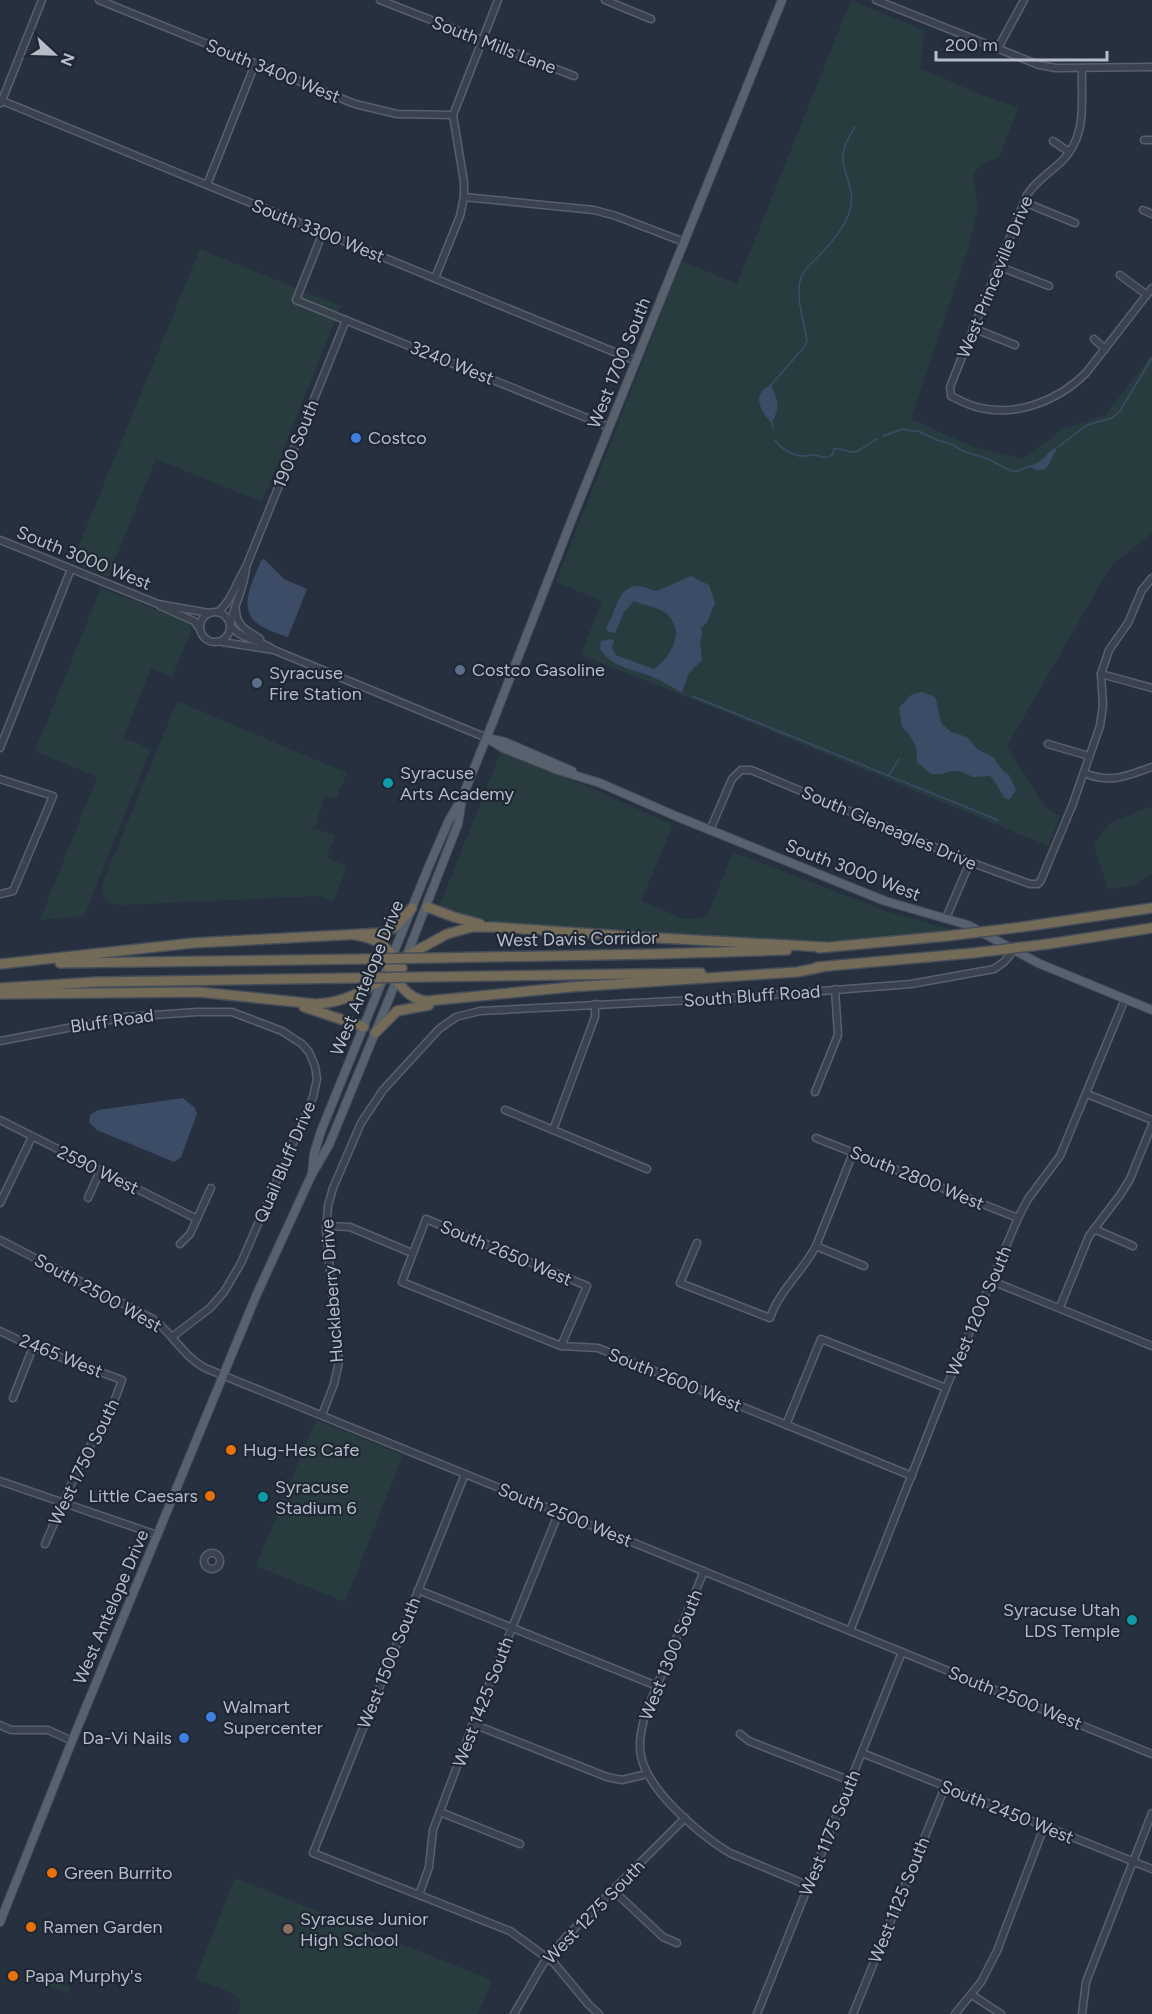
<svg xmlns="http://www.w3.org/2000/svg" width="1152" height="2014" viewBox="0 0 1152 2014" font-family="Figtree,sans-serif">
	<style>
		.green { fill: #283c40 }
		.water { fill: #3c4c67 }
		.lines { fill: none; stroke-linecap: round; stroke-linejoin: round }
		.stream { stroke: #3c4c67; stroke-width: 1.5 }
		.minor-casing { stroke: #58606c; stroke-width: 9 }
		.major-casing { stroke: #434b58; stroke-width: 10 }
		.highway-casing { stroke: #454d59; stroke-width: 12 }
		.minor { stroke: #3a424f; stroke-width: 6 }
		.major { stroke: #58616e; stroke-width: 8 }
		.highway { stroke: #746a58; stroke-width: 9 }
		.highway-bridge-casing { stroke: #454d59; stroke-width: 12; stroke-linecap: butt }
		.highway-bridge { stroke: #746a58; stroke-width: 9 }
		.shop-dot { fill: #3f7fe0; stroke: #1f2734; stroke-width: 2 }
		.service-dot { fill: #5c6f8a; stroke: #1f2734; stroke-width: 2 }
		.culture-dot { fill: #0f9aa8; stroke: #1f2734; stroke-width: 2 }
		.food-dot { fill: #e8710a; stroke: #1f2734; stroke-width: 2 }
		.education-dot { fill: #8d6e63; stroke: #1f2734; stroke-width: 2 }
		.labels { text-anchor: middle; stroke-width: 4.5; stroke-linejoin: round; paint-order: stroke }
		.street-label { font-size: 18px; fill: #b6bdc9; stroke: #1f2734 }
		.poi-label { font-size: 18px; fill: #b6bdc9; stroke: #1f2734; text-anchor: start }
	</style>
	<rect width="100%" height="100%" fill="#26303f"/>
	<g class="green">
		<polygon points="851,0 925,31 920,68 972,91 1018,108 1000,156 979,167 973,176 978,206 969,247 911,419 974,447 1022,459 1063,429 1105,415 1152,355 1152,533 1111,566 1007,746 1044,806 1060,816 1048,846 722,711 581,655 602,601 556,582 682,261 737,284"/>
		<polygon points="200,249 341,306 262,502 156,459 108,577 72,562"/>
		<polygon points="101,588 187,622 191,626 191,631 172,677 151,668 123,738 151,749 84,916 40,920 97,777 35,751"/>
		<path d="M177 701 347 773 336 799 325 796 314 828 335 836 326 858 347 866 333 902 320 896 120 905C107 904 100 898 102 885Z"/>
		<polygon points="501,752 582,784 673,825 641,901 684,919 707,917 733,852 892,913 954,930 839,941 736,939 519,925 465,917 439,907"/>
		<polygon points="1152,806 1152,874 1133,886 1108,889 1093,844 1112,822"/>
		<polygon points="316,1420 403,1455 345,1602 256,1566"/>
		<path d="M235 1878 492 1980 478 2014H237C239 2010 242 2005 239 2000 235 1991 204 1983 195 1979Z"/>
		<polygon points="39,1974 71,1987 68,1993 37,1981"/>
	</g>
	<g class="water">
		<path d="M771 385C779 403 780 405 772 423 761 412 750 394 771 385Z"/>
		<path d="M1058 447C1049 459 1049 479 1029 466 1046 462 1046 451 1058 447Z"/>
		<path d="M264 559 284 579 307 589 288 637C279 634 269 631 261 626 235 611 253 581 261 561Z"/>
		<path d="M691 576 709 585 715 603 707 622 701 628 702 634 700 643 702 660 688 674C687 682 683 686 682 693 673 687 663 682 653 677 634 669 613 669 600 649L601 641 611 639 614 641 612 648 616 655 653 669C663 666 676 645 676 634 677 629 672 620 669 616 663 608 643 605 634 601L624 612 615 633 608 632 606 627C616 615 616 586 638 586 645 586 650 590 657 591Z"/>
		<path d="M922 692 933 696 936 699 941 723 951 732 967 737 977 749 993 757 1003 771 1009 775 1016 790 1010 799H1006C999 792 997 782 990 776L973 777 960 771H951L941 774H931L917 762 916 747 909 734 902 727 899 708 911 695Z"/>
		<polygon points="183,1098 195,1108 197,1114 181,1157 174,1162 97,1130 89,1122 90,1115 98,1110"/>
	</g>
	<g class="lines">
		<g class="stream">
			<path d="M771 385 805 346 807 340C804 322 796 299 800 281 802 271 809 266 816 259 831 243 846 228 851 206 854 189 845 177 843 161 841 150 849 136 855 127"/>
			<polyline points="772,423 773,428"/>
			<polyline points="883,436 903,429 911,431 918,431 937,440 951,444 963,451 988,459 1011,471 1019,471 1029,466"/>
			<path d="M775 440C781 449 794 457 805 456 810 456 809 454 815 455 823 457 826 460 833 454L834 449C842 447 846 453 854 452 861 451 870 442 877 439"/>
			<polyline points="1058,447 1087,425 1112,418 1120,411 1152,358"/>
			<polyline points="692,696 998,820"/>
			<polyline points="889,775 899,759"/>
		</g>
		<g class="minor-casing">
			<g id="minor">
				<polyline points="99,0 355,104 397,114 453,115"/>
				<polyline points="380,0 574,76"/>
				<polyline points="605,0 651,19"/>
				<polyline points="876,0 1039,65 1056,68 1152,67"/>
				<polyline points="998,48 1024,0"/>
				<path d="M1082 68C1081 102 1088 136 1061 162 1049 173 1036 181 1027 195L950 387 951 396C959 400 968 405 977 407 1016 418 1059 400 1086 373L1152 288"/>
				<polyline points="0,100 636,361"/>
				<polyline points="1,103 42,0"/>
				<polyline points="1144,140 1152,140"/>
				<polyline points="1053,141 1069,152"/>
				<polyline points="207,185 255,64"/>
				<polyline points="464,197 594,210 616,216 684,242"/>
				<polyline points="1024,202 1075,223"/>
				<polyline points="1143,210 1152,214"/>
				<polyline points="323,232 296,300 609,427"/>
				<polyline points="998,266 1049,286"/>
				<polyline points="1120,275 1147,295"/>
				<polyline points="435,278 460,216 464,197 464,182 453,115 498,0"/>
				<polyline points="973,328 1015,345"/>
				<polyline points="1094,339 1105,349"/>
				<polyline points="0,540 158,604 209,613"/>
				<path d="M246 567C245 587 234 605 230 625 239 639 261 640 274 650L487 738"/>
				<polyline points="160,606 194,621 200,629"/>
				<path d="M236 610C236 626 248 631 260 639"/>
				<path d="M218 612C232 601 236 582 246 567L346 320"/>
				<circle cx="215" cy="627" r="15"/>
				<polyline points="222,642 274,650"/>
				<polyline points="1101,674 1152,688"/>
				<polyline points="1048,744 1089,756"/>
				<polyline points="0,748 71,569"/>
				<path d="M1084 773C1111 784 1126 776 1152 767"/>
				<polyline points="0,779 53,796 13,891 0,894"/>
				<polyline points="710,830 732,779 741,770 751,770 970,862 1030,884 1038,884 1041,880 1072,806 1100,726 1103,705 1101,674 1109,650 1128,623 1142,590 1152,578"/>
				<polyline points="946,918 970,862"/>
				<polyline points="0,1041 125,1017 197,1012 232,1012 282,1031 302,1044 309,1052 315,1066 317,1079 313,1097 241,1263 224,1292 210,1308 172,1337"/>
				<polyline points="815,1092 838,1035 835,989"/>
				<polyline points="1087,1094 1152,1120"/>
				<polyline points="505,1110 647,1169"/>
				<polyline points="0,1120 197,1219"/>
				<polyline points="553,1130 595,1017 595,1004"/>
				<polyline points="816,1138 1018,1218"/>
				<polyline points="88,1198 100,1171"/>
				<polyline points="0,1203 32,1137"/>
				<polyline points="326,1226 350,1227 412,1253"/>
				<polyline points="1094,1229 1133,1246"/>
				<path d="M0 1240 153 1319C173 1334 183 1356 205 1368L1152 1754"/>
				<path d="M697 1243 680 1283 770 1318C779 1291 803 1271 816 1246L853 1153"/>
				<polyline points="180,1244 190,1234 211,1188"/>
				<polyline points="816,1246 864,1266"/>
				<polyline points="992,1281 1152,1346"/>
				<polyline points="1060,1307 1089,1236 1120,1195 1130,1179 1152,1125"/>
				<polyline points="0,1331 33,1347 122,1380 111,1410 81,1462 45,1544"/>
				<polyline points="561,1346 587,1286 426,1219 402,1282 561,1346 598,1348 912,1476"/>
				<polyline points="13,1398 33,1347"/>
				<polyline points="322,1415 334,1384 339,1362 326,1231 328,1206 333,1188 361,1123 383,1090 439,1029 456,1017 480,1011 732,998 911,984 994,969 1004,962 1014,950"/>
				<polyline points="786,1425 821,1339 946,1388"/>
				<polyline points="465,1474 313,1853 510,1931 554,1963 589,2005 599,2014"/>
				<polyline points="0,1481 157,1535"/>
				<circle cx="212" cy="1561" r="8"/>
				<path d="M704 1571 645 1715C642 1728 638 1742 641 1756 648 1791 700 1835 730 1853L809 1886"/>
				<polyline points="418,1590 657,1686"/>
				<polyline points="850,1631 946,1388 1018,1218 1028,1199 1060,1156 1125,999"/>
				<polyline points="473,1724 607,1777 622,1780 647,1774"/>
				<polyline points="0,1725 11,1730 48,1730 72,1741"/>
				<polyline points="740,1734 749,1741 851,1781"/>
				<polyline points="862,1753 1152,1869"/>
				<polyline points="440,1812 520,1844"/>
				<polyline points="614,1891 663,1937 677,1943"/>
				<polyline points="419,1895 429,1867 433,1830 473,1724 559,1512"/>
				<polyline points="972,1995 1001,2014"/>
				<polyline points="514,2014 543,1964 567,1936 685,1818"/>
				<polyline points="757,2014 902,1652"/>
				<polyline points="853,2014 945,1787"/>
				<polyline points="955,2014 981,1982 997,1951 1044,1827"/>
				<polyline points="1082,2014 1086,1982 1152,1813"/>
			</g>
		</g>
		<g class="major-casing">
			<g id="major">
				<polyline points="487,738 503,748 558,770 600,783 678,817 885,901 968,925 1038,963 1152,1010"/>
				<polyline points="488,738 505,742 572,771"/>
				<polyline points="406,957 458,824 462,799"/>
				<polyline points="312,1174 314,1154 321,1131 429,866 449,820 462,798 492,724 572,519 782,0"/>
				<polyline points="0,1922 72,1741 256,1296 312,1174 329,1145 398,977"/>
			</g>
		</g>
		<g class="highway-casing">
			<g id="highway">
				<polyline points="427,907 454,917 480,924"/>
				<polyline points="1022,927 1152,908"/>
				<polyline points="1048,944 1152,928"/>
				<polyline points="819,948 947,936"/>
				<polyline points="433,958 654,954 787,950"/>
				<polyline points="60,963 366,959"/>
				<polyline points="0,964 193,943 380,933 394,928 412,908"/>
				<polyline points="817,967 973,953"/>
				<path d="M822 967 797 972 571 987 427 1001C407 999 398 983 388 966L447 934 472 927H494L641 937 825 947"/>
				<polyline points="422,977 701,973"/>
				<polyline points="0,988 96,982 355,978"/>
				<path d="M0 994 199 992 316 1004C349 1003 374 984 402 968 386 947 382 939 355 935"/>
				<polyline points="304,1007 364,1027"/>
				<polyline points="375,1033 397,1011 429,1005"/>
			</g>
		</g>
		<use href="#minor" class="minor"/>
		<use href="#major" class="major"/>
		<use href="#highway" class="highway"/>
		<g class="highway-bridge-casing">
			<g id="highway-bridge">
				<polyline points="947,936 1022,927"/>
				<polyline points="973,953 1048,944"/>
				<polyline points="366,959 433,958"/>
				<polyline points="355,978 422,977"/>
			</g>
		</g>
		<use href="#highway-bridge" class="highway-bridge"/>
	</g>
	<g class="shop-dot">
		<circle cx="356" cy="438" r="6"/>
		<circle cx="211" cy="1717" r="6"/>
		<circle cx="184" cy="1738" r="6"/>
	</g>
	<g class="service-dot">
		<circle cx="460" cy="670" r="6"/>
		<circle cx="257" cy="683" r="6"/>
	</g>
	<g class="culture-dot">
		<circle cx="388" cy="783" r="6"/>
		<circle cx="263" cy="1497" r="6"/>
		<circle cx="1132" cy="1620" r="6"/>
	</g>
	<g class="food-dot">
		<circle cx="231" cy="1450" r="6"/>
		<circle cx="210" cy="1496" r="6"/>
		<circle cx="52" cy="1873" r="6"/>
		<circle cx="31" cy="1927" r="6"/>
		<circle cx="13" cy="1976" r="6"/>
	</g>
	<circle class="education-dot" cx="288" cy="1929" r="6"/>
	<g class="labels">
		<g class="street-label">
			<text transform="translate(494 45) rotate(21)" y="6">South Mills Lane</text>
			<text transform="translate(273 71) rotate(22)" y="6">South 3400 West</text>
			<text transform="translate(318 231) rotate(22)" y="6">South 3300 West</text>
			<text transform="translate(995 277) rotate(-68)" y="6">West Princeville Drive</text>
			<text transform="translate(452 363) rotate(22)" y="6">3240 West</text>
			<text transform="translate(619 363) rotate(-68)" y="6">West 1700 South</text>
			<text transform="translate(296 444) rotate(-68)" y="6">1900 South</text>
			<text transform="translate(84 558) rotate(22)" y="6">South 3000 West</text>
			<text transform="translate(889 828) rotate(23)" y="6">South Gleneagles Drive</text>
			<text transform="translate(853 870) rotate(21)" y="6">South 3000 West</text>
			<text transform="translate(577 939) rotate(-1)" y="6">West Davis Corridor</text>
			<text transform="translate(367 978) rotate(-68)" y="6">West Antelope Drive</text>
			<text transform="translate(752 996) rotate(-4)" y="6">South Bluff Road</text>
			<text transform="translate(112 1021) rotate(-8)" y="6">Bluff Road</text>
			<text transform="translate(285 1162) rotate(-67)" y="6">Quail Bluff Drive</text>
			<text transform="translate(98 1170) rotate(26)" y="6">2590 West</text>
			<text transform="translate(917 1178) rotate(22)" y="6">South 2800 West</text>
			<text transform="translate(506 1253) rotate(23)" y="6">South 2650 West</text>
			<text transform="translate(332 1291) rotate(-94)" y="6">Huckleberry Drive</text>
			<text transform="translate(98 1293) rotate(29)" y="6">South 2500 West</text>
			<text transform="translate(979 1311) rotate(-67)" y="6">West 1200 South</text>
			<text transform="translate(61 1356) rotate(22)" y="6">2465 West</text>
			<text transform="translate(675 1380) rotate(22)" y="6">South 2600 West</text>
			<text transform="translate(84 1462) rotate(-64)" y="6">West 1750 South</text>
			<text transform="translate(565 1515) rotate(22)" y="6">South 2500 West</text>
			<text transform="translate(111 1607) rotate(-67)" y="6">West Antelope Drive</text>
			<text transform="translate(671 1655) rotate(-68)" y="6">West 1300 South</text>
			<text transform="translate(389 1663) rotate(-68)" y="6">West 1500 South</text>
			<text transform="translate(1015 1698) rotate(22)" y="6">South 2500 West</text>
			<text transform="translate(483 1702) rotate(-69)" y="6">West 1425 South</text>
			<text transform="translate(1007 1812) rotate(22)" y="6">South 2450 West</text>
			<text transform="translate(830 1833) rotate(-68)" y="6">West 1175 South</text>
			<text transform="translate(899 1900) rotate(-68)" y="6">West 1125 South</text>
			<text transform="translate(594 1912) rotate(-46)" y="6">West 1275 South</text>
		</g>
		<g class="poi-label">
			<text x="368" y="444">Costco</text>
			<text x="472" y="676">Costco Gasoline</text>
			<text x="269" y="679">Syracuse<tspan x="269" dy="21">Fire Station</tspan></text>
			<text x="400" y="779">Syracuse<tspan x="400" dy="21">Arts Academy</tspan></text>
			<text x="243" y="1456">Hug-Hes Cafe</text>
			<text x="275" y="1493">Syracuse<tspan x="275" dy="21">Stadium 6</tspan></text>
			<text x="198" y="1502" text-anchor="end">Little Caesars</text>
			<text x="1120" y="1616" text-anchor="end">Syracuse Utah<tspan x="1120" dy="21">LDS Temple</tspan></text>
			<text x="223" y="1713">Walmart<tspan x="223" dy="21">Supercenter</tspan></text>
			<text x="172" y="1744" text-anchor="end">Da-Vi Nails</text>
			<text x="64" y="1879">Green Burrito</text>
			<text x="300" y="1925">Syracuse Junior<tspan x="300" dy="21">High School</tspan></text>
			<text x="43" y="1933">Ramen Garden</text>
			<text x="25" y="1982">Papa Murphy's</text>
		</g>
	</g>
	<g transform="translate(54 54) rotate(112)" stroke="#1f2734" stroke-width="4.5" paint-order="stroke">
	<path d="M0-4.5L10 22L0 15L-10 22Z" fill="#b6bdc9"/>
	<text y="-9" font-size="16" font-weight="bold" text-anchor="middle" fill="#b6bdc9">N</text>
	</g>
	<path d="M936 51v9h171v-9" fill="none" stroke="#b6bdc9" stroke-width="3"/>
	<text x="945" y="51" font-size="18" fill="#b6bdc9" stroke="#1f2734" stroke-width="4.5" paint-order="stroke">200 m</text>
</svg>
